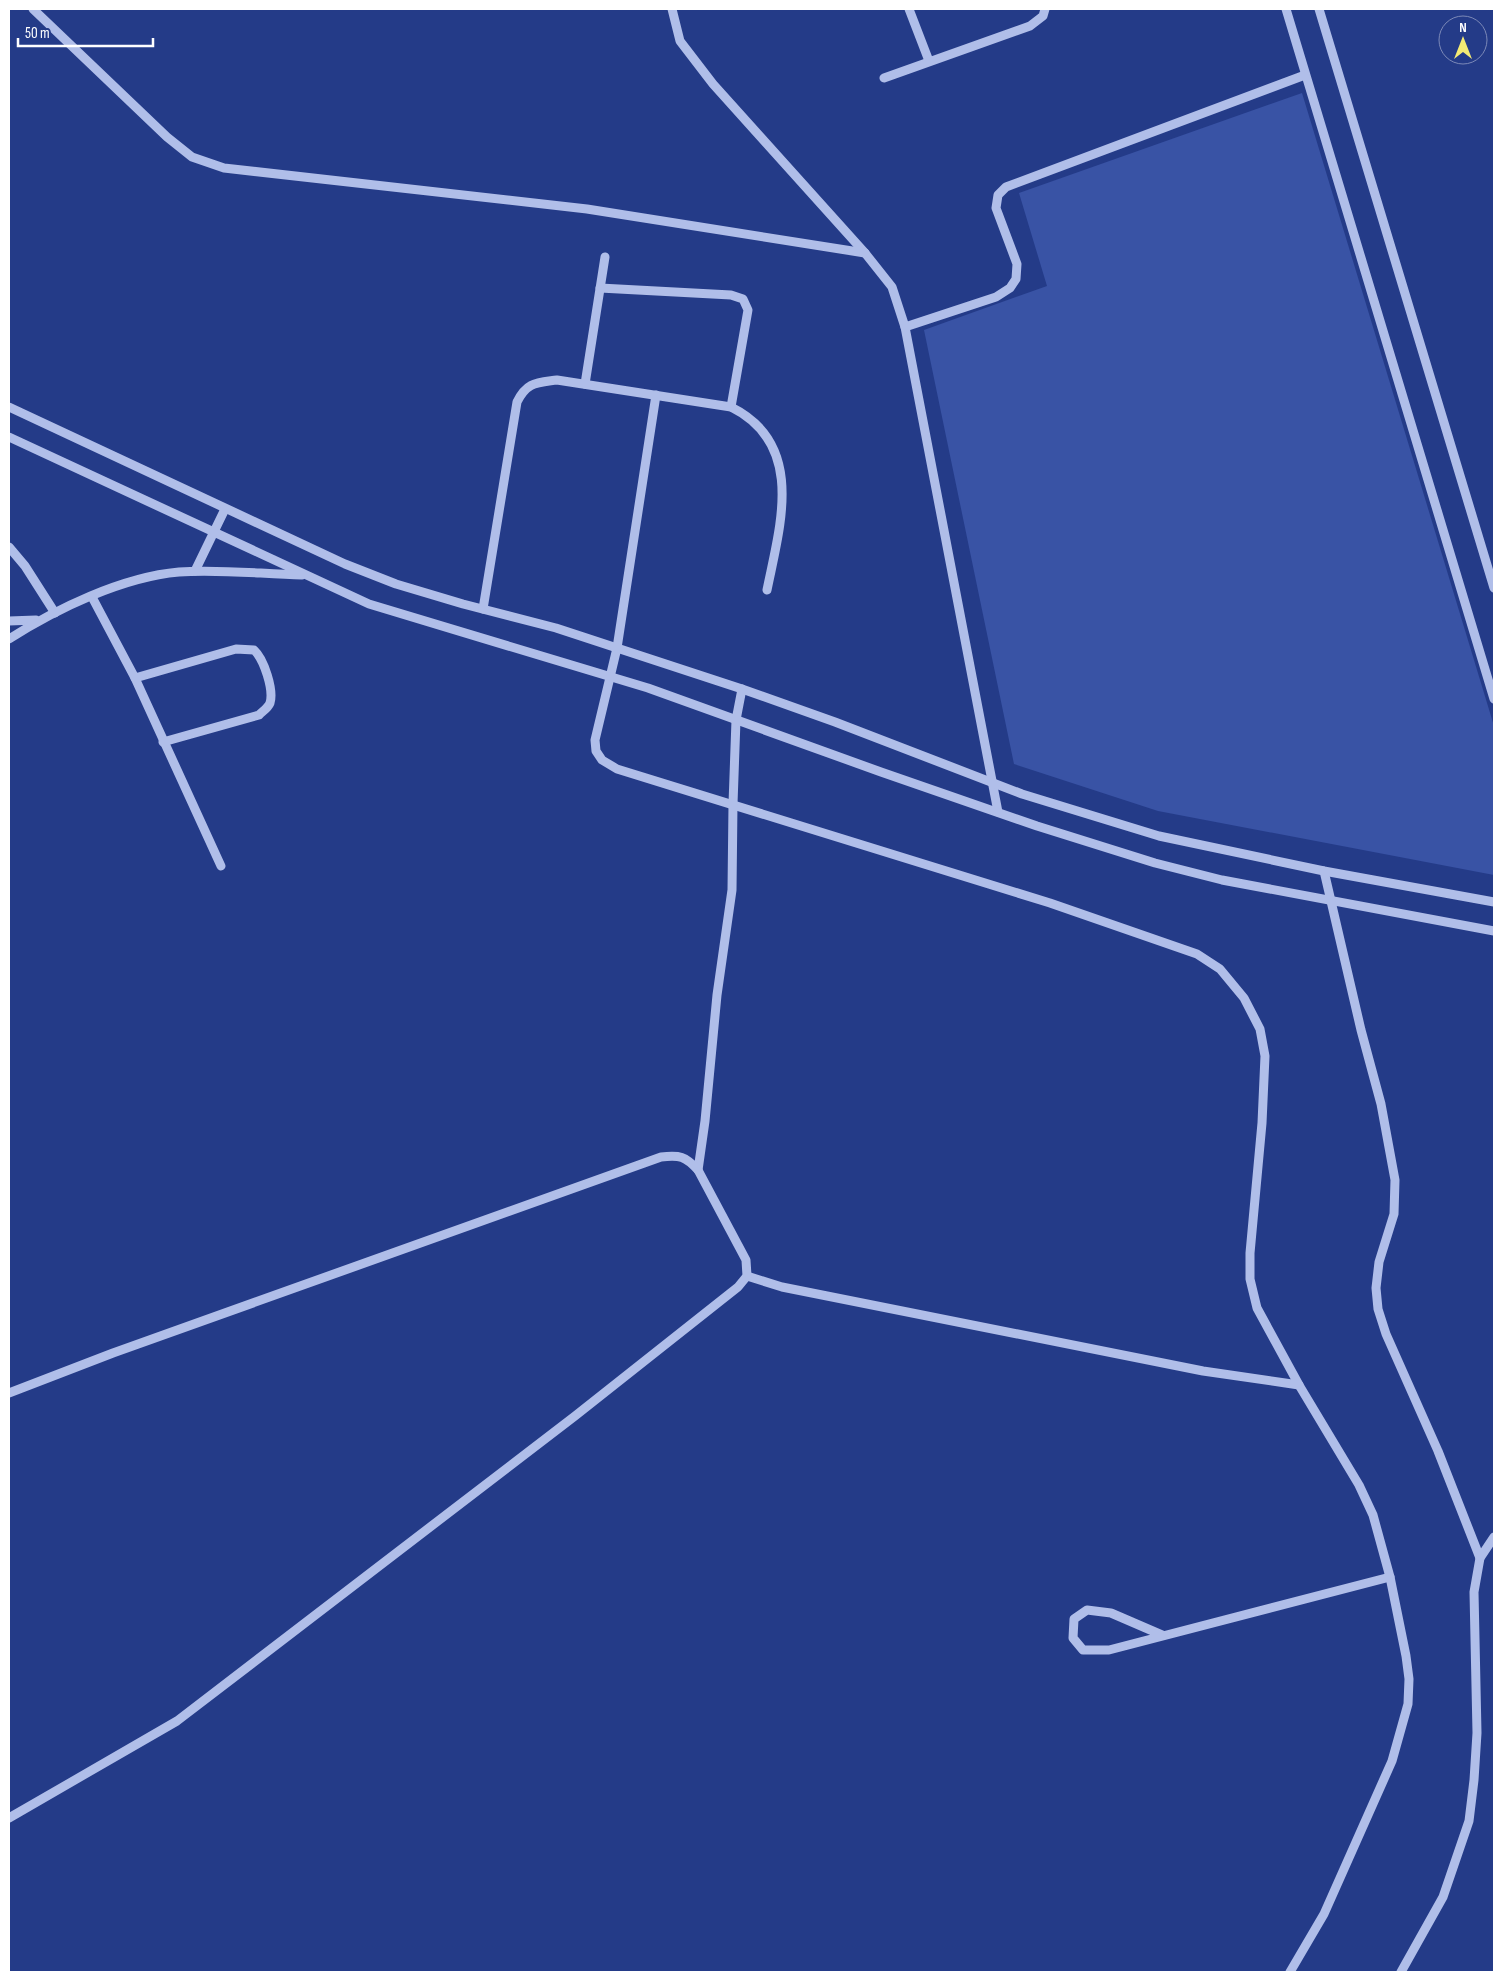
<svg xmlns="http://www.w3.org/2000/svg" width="1503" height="1981" viewBox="0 0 1503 1981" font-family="'Sofia Sans Condensed',sans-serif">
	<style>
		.green { fill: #3953a5 }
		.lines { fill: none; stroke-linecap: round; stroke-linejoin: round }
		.minor { stroke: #b0bee9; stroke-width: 9 }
	</style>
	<rect width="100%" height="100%" fill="#243b88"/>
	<polygon class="green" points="1302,93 1494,726 1494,875 1158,811 1014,764 924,330 1047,286 1019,193"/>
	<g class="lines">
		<g class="minor">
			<polyline points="33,9 167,137 192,157 224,168 587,209 865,253"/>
			<polyline points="672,9 680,41 713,84 865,253 892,287 905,327 998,812"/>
			<polyline points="909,9 929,61"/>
			<polyline points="1286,9 1494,699"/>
			<polyline points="1319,9 1494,588"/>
			<polyline points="884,78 1030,26 1043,16 1045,9"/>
			<polyline points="600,288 731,295 743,299 748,310 731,407"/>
			<polyline points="905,327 996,297 1010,288 1016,279 1017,264 996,208 998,195 1006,187 1305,75"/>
			<polyline points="585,384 605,257"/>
			<polyline points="656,395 617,648 595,740 596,751 602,760 617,769 1050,903 1197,954 1220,969 1244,998 1260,1029 1265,1056 1262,1123 1250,1253 1250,1279 1257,1308 1299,1385 1359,1485 1373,1515 1390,1577 1406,1656 1409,1679 1408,1704 1392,1761 1324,1914 1290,1972"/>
			<polyline points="9,407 345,564 396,584 463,604 556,628 742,689 835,722 1022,794 1159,836 1324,871 1494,902"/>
			<polyline points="9,437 369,604 648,688 881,772 1037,826 1155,863 1222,880 1494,931"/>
			<polyline points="9,547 25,566 55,613"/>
			<polyline points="195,571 225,509"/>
			<polyline points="92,597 135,678 221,866"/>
			<path d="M483 609 517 402C527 382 536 383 557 380L731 407C806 444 780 526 767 590"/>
			<polyline points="9,621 36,620"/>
			<path d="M9 639C56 609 122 577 179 572 219 569 261 574 302 575"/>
			<path d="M135 678 236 649 254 650C264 659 274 690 270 703 268 708 263 711 259 715L163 742"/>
			<polyline points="1324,871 1361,1030 1381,1104 1395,1180 1394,1214 1379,1262 1376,1288 1378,1309 1386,1334 1438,1451 1480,1558"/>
			<polyline points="698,1170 705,1121 717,995 732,890 733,804 736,720 742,689"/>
			<polyline points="747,1276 782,1287 1203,1371 1299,1385"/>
			<path d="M9 1393 113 1353 661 1157C680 1155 685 1156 698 1170L746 1260 747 1276 738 1287 575 1416 177 1721 9 1818"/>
			<polyline points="1162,1635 1111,1613 1087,1610 1074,1619 1073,1638 1083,1650 1109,1650 1390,1577"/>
			<polyline points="1401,1972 1443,1897 1469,1821 1474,1780 1477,1733 1474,1592 1480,1558 1494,1537"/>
		</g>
	</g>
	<rect width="1503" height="1981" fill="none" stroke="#ffffff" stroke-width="20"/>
	<g transform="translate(1463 40)"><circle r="24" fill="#243b88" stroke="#7c89b8"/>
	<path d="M0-4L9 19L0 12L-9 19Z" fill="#f3ea74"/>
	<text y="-8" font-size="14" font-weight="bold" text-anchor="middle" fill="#ffffff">N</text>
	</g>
	<path d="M18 38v8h135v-8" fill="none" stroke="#ffffff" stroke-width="2.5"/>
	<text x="25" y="38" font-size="15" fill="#ffffff" stroke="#243b88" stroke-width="4" paint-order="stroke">50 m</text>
</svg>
